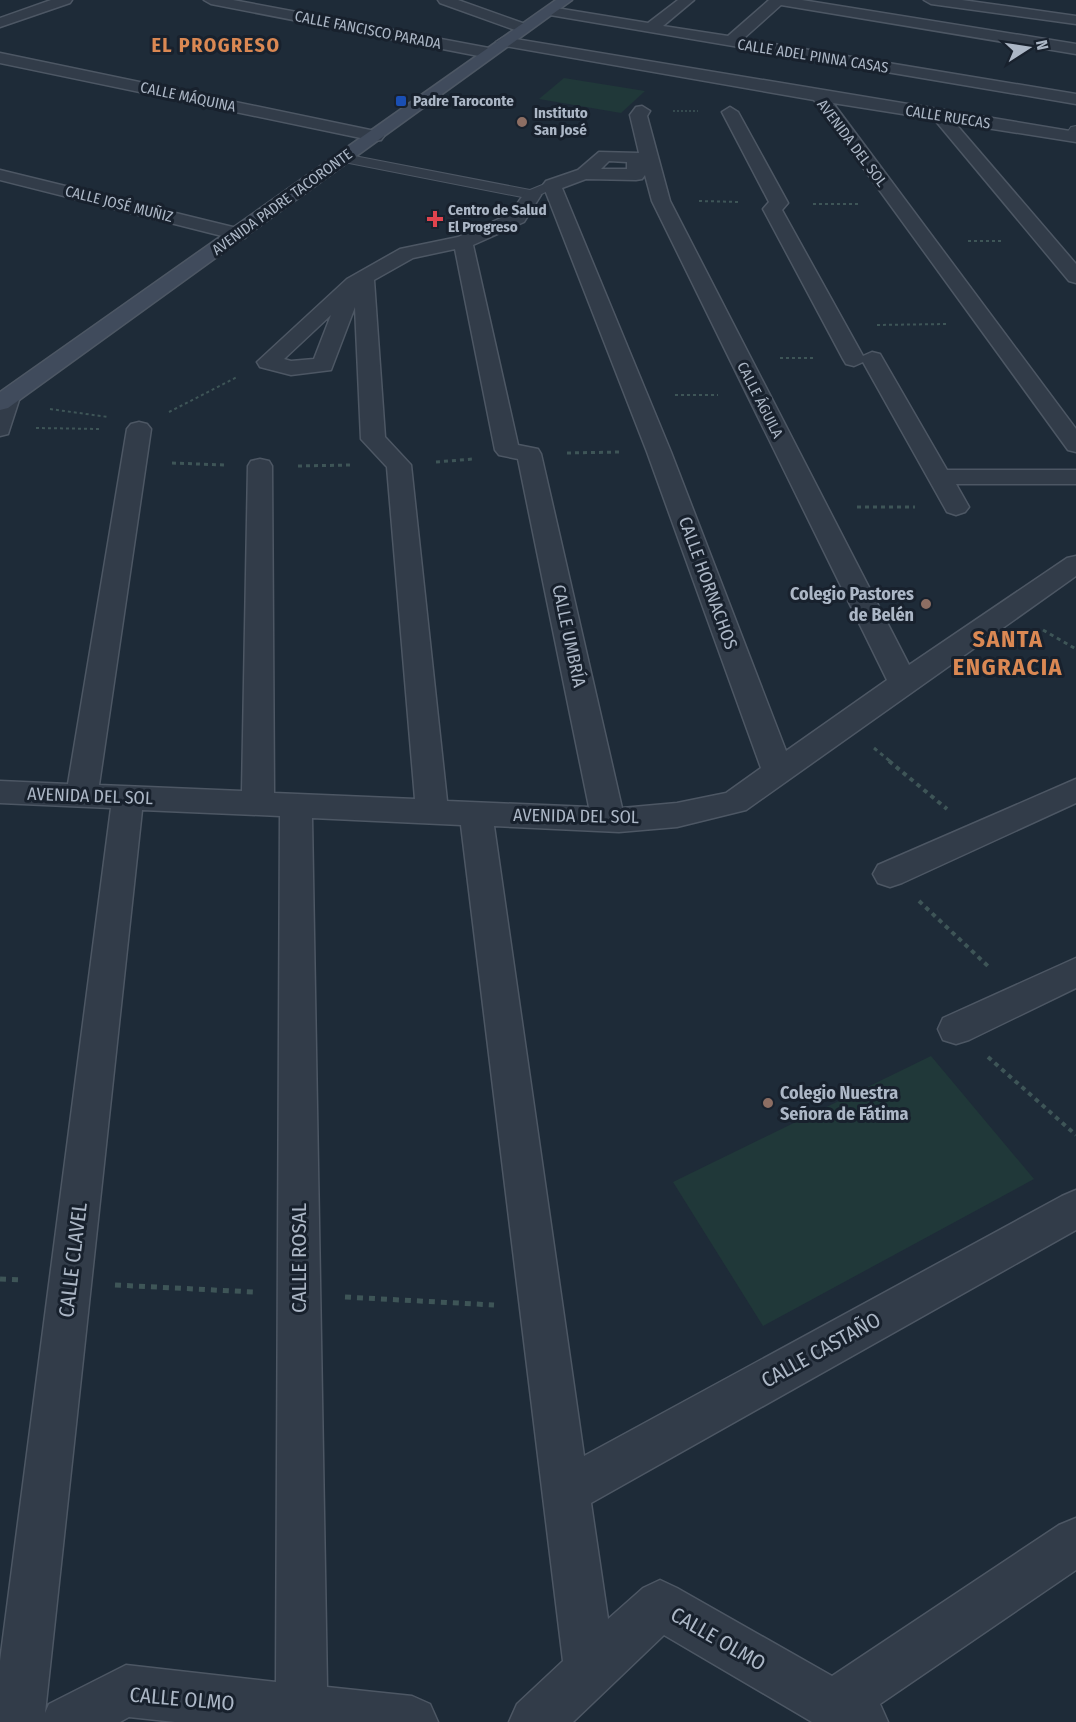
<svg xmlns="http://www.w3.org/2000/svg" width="1076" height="1722" viewBox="0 0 1076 1722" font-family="'Fira Sans Condensed',sans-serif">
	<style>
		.green { fill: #203839 }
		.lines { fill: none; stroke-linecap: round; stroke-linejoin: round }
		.lane-casing { stroke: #4d5764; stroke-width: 2 }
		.street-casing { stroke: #4d5764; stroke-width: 3 }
		.secondary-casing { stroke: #4d5764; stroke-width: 3 }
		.path-far4 { stroke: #3e5557; stroke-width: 1.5; stroke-dasharray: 2 2; stroke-linecap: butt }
		.path-far3 { stroke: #3e5557; stroke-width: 2; stroke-dasharray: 3 3; stroke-linecap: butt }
		.path-far2 { stroke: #3e5557; stroke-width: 3; stroke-dasharray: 4 4; stroke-linecap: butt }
		.path-far1 { stroke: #3e5557; stroke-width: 4; stroke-dasharray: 4.5 4.5; stroke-linecap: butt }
		.path { stroke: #3e5557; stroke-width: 5; stroke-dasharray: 6 6; stroke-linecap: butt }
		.lane { fill: #323c49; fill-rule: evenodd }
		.street { fill: #323c49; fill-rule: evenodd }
		.secondary { fill: #404b5c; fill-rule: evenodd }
		.transit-dot { fill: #1a4fb4; stroke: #18212d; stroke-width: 2 }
		.education-dot { fill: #8d6e63; stroke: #18212d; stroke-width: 2 }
		.health-dot { fill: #e0444e; stroke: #18212d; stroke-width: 2 }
		.labels { text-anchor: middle; stroke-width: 6; stroke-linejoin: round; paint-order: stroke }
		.far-street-label { font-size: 15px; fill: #acb7c6; stroke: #18212d }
		.far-poi-label { font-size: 15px; font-weight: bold; fill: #acb7c6; stroke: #18212d; text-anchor: start }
		.street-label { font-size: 18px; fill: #acb7c6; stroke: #18212d }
		.poi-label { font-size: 18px; font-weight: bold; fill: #acb7c6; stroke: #18212d; text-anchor: end }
		.far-district-label { font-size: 20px; font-weight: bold; letter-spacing: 1.5px; fill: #da8853; stroke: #18212d }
		.near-street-label { font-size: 21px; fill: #acb7c6; stroke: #18212d }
		.district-label { font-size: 24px; font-weight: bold; letter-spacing: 1.5px; fill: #da8853; stroke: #18212d }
	</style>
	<rect width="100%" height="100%" fill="#1e2b38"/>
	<g class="green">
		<polygon points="564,78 645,91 621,113 539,99"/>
		<polygon points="931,1056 1034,1179 763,1326 673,1182"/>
	</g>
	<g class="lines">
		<g class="lane-casing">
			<g id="lane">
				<polygon points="1076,126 1076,140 1067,139 1065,136 1071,127"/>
				<polygon points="344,154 530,190 552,181 559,185 532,199 339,161 337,158"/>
			</g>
		</g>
		<g class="street-casing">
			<g id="street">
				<polygon points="51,0 72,0 70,3 0,27 0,18"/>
				<polygon points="204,0 233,0 489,48 497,53 489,58 211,4"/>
				<polygon points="438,0 458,0 528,25 530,28 528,31 518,31 440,3"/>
				<polygon points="678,0 694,0 663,26 728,36 769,0 802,0 1076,44 1076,54 781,5 743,39 1076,94 1076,104 550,15 543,11 550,7 648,23"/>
				<polygon points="924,0 962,0 1076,16 1076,24 931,4"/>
				<polygon points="504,37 1076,132 1076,142 955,123 1076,264 1076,283 1069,281 934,119 833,103 1076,429 1076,452 1068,450 814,100 499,45 496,42"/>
				<polygon points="0,53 375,131 381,132 384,136 381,140 375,141 0,63"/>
				<path d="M642 106 650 111 647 116 670 201 909 665 1067 558 1076 556V576L746 810 677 827 619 832 494 826 584 1456 1062 1196 1076 1190V1230L591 1503 608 1619 643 1588 660 1580 677 1588 832 1676 1059 1525 1076 1518V1570L880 1704 888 1722H812L664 1635 573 1722H509L517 1704 563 1661 461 825 312 818 327 1687 412 1696 430 1704 438 1722H175L129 1717 120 1722H0V1661L111 808 0 803V781L68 784 127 429 131 424 139 422 147 424 151 429 99 785 242 791 248 466 251 461 260 459 269 461 272 466 274 793 415 799 387 467 361 439 355 307 331 370 291 375 260 367 257 362 347 279 400 249 458 237 510 214 526 191H538L541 195 524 222 473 245 518 445 538 449 541 454 622 808 677 803 726 793 761 768 647 452 543 185 546 181 578 170 599 152 639 153 630 115 636 107ZM609 161 627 162V169H601ZM645 175 652 201 887 680 786 751 671 452 562 188 586 179 636 180 642 179ZM455 249 495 450 499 455 518 459 589 807 447 801 411 465 385 437 374 280 413 258ZM331 315 314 359 291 361 284 359ZM142 810 280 816 276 1682 126 1665 49 1704 45 1713Z"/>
				<polygon points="730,107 738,112 788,203 782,210 863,356 872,352 880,354 947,470 1076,470 1076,484 956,484 969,507 965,512 956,515 947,512 863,362 854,366 846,364 843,359 763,209 769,202 722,112"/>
				<polygon points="0,170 245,230 248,234 245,238 238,240 0,180"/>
				<polygon points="9,390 17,392 20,397 8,434 0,436 0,394"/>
				<polygon points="1076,779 1076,803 902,883 890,887 878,883 873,874 878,865"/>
				<polygon points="1076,958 1076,988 969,1040 956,1044 943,1040 938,1029 943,1018"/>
			</g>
		</g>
		<g class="secondary-casing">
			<polygon id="secondary" points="556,0 572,0 8,408 0,410 0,392"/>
		</g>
		<polyline class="path-far4" points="673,111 698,111"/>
		<g class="path-far3">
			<polyline points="699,201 740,202"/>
			<polyline points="813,204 860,204"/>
			<polyline points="968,241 1002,241"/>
			<polyline points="877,325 947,324"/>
			<polyline points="780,358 814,358"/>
			<polyline points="675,395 718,395"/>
			<polyline points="50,409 108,417"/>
			<polyline points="169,412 237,377"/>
			<polyline points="36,428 101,429"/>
		</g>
		<g class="path-far2">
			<polyline points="567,453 620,452"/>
			<polyline points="436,462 473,459"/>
			<polyline points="172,463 224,465"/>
			<polyline points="298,466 350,465"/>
			<polyline points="857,507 915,507"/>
			<polyline points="1043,630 1076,649"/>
			<polyline points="874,748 891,762"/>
		</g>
		<g class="path-far1">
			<polyline points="889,761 947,809"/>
			<polyline points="919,901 990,968"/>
			<polyline points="988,1057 1076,1135"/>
		</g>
		<g class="path">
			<polyline points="0,1279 23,1280"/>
			<polyline points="115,1285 254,1292"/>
			<polyline points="345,1297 494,1305"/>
		</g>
		<use href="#lane" class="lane"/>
		<use href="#street" class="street"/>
		<use href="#secondary" class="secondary"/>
	</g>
	<rect class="transit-dot" x="395" y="95" width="12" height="12" rx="3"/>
	<g class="education-dot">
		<circle cx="522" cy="122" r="6"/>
		<circle cx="926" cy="604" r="6"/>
		<circle cx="768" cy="1103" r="6"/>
	</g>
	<path class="health-dot" d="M432 210h6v6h6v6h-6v6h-6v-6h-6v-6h6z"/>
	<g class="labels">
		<g class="far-street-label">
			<text transform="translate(368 30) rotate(11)" y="5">CALLE FANCISCO PARADA</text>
			<text transform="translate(813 56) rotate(9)" y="5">CALLE ADEL PINNA CASAS</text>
			<text transform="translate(188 97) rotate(12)" y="5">CALLE MÁQUINA</text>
			<text transform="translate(948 117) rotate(9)" y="5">CALLE RUECAS</text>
			<text transform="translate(852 143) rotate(53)" y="5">AVENIDA DEL SOL</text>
			<text transform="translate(282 202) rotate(-36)" y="5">AVENIDA PADRE TACORONTE</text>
			<text transform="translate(119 204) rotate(14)" y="5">CALLE JOSÉ MUÑIZ</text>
			<text transform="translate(760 400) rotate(63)" y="5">CALLE ÁGUILA</text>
		</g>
		<g class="far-poi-label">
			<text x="413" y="106">Padre Taroconte</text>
			<text x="534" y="118">Instituto<tspan x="534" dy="17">San José</tspan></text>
			<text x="448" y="215">Centro de Salud<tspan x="448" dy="17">El Progreso</tspan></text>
		</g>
		<g class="street-label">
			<text transform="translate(708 583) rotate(70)" y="6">CALLE HORNACHOS</text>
			<text transform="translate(569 636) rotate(78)" y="6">CALLE UMBRÍA</text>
			<text transform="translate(90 796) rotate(2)" y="6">AVENIDA DEL SOL</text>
			<text transform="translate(576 816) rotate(1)" y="6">AVENIDA DEL SOL</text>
		</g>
		<g class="poi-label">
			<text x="914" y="600">Colegio Pastores<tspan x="914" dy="21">de Belén</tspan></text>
			<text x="780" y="1099" text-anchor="start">Colegio Nuestra<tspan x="780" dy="21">Señora de Fátima</tspan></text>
		</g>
		<g class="far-district-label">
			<text x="216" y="52">EL PROGRESO</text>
		</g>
		<g class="near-street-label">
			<text transform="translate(299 1258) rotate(-90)" y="7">CALLE ROSAL</text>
			<text transform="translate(73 1260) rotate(-83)" y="7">CALLE CLAVEL</text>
			<text transform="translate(821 1350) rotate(-29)" y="7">CALLE CASTAÑO</text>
			<text transform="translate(718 1639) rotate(30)" y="7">CALLE OLMO</text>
			<text transform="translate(182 1699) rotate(5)" y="7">CALLE OLMO</text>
		</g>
		<g class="district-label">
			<text x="1008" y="647">SANTA<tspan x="1008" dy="28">ENGRACIA</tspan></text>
		</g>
	</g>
	<g transform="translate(1028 48) rotate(78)" stroke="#18212d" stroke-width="4.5" paint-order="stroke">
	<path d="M0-4.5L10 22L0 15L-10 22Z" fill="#acb7c6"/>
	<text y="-9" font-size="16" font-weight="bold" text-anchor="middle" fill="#acb7c6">N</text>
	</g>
</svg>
